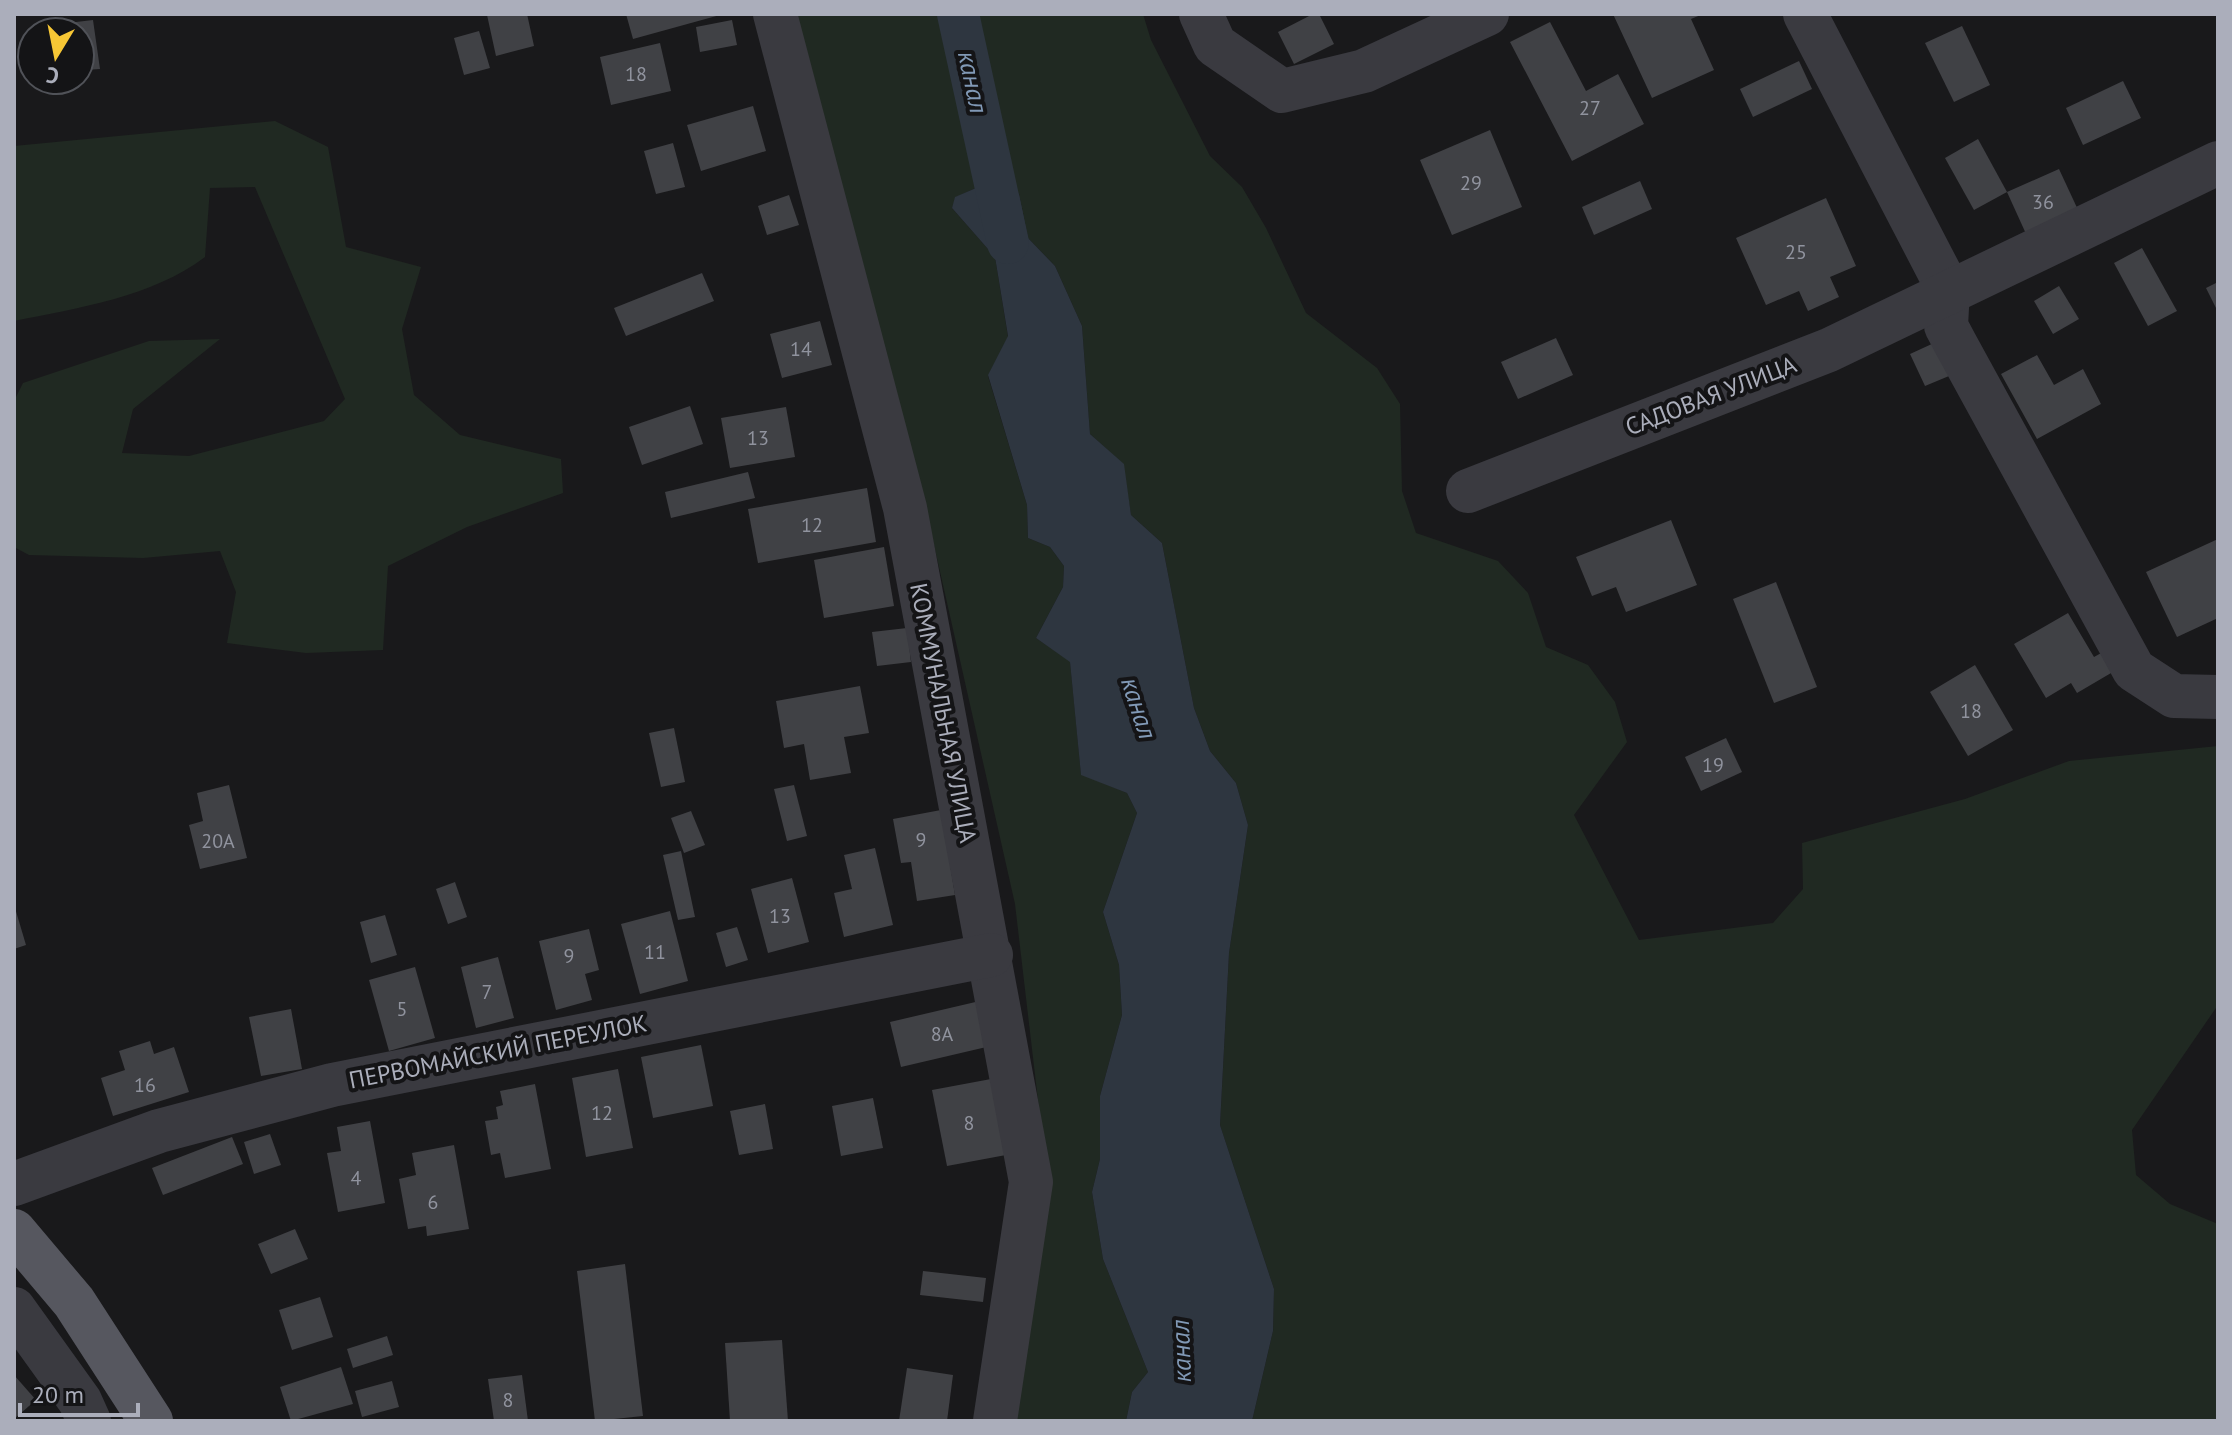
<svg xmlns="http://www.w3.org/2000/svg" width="2232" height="1435" viewBox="0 0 2232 1435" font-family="'PT Sans',sans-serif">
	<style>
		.green { fill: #202922 }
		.water { fill: #2e3640 }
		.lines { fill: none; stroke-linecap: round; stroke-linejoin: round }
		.canal { stroke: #2e3640; stroke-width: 42 }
		.building { fill: #404145 }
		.minor { stroke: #3a3a40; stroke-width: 44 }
		.major { stroke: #56575f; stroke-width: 44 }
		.labels { text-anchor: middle; stroke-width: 8; stroke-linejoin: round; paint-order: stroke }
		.number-label { font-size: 20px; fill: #90939e }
		.street-label { font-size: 24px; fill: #abaebb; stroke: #141416 }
		.water-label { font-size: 26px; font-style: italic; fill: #8199b6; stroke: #141416 }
	</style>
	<rect width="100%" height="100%" fill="#19191b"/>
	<g class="green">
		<polygon points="787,14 1143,14 1151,40 1210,156 1242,187 1266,228 1306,313 1377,368 1400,404 1402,491 1416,533 1498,561 1528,593 1546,647 1588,665 1615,702 1627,742 1574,815 1639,940 1773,923 1803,889 1802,843 1965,799 2069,761 2218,746 2218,1005 2132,1130 2136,1175 2170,1204 2218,1224 2218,1421 1252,1421 1273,1331 1274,1289 1220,1125 1229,953 1248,825 1236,783 1210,751 1194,708 1162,543 1131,515 1123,464 1090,434 1082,326 1055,266 1028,238 1019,194 1010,185 976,188 956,197 952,208 995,257 1008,337 988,376 1027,505 1028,538 1050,547 1064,566 1063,587 1036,638 1070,661 1081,774 1127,793 1137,813 1103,912 1119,965 1122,1015 1100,1096 1100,1159 1092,1192 1103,1259 1148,1372 1132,1392 1126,1421 1015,1421 1047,1177 1015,904 925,505"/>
		<path d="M275 121 328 147 346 247 421 267 402 329 414 395 460 435 561 459 563 493 467 527 388 566 383 650 306 653 227 643 236 592 220 551 143 558 29 555 14 547V401L23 383 149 341 220 339 133 409 122 453 189 456 324 421 345 399 255 187 210 188 205 257C152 297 78 308 14 321V146Z"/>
	</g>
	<polygon class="water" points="1010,185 1019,194 1028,238 1055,266 1082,326 1090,434 1124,464 1131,515 1162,543 1194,708 1210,751 1236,783 1248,825 1229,953 1220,1125 1274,1289 1273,1331 1252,1421 1126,1421 1132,1392 1148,1372 1103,1259 1092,1192 1100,1159 1100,1096 1122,1015 1119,965 1103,912 1137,813 1127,793 1081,775 1070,662 1036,638 1063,587 1064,566 1050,547 1028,538 1027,505 988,375 1008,336 995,257 952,208 955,197 976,188"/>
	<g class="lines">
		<polyline class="canal" points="958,14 1008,243"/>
	</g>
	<g class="building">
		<polygon points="527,14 534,46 496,56 487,15"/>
		<polygon points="626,14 720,14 720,15 633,39"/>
		<polygon points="1313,14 1319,14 1334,44 1294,64 1278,32"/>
		<polygon points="1613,14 1703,14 1691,19 1714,70 1652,98"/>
		<polygon points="93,20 100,69 85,70 86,77 80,78 80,32 43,32 42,26"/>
		<polygon points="732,20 737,45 700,52 696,27"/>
		<polygon points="1550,22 1586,91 1618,74 1644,124 1572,161 1510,42"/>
		<polygon points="1962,26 1990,85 1954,102 1925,43"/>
		<polygon points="479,31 490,68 464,75 454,38"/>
		<polygon points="660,43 671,91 611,105 600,57"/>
		<polygon points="1799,61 1812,89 1753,117 1740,89"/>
		<polygon points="2123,81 2141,118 2083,145 2066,108"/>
		<polygon points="753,106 766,151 701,171 687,125"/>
		<polygon points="1490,130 1522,207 1452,235 1420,160"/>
		<polygon points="1978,139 2007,192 1974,210 1945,158"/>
		<polygon points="673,143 685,187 656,194 644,151"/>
		<polygon points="2059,169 2079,212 2027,236 2007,192"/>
		<polygon points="1640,181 1652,209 1594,235 1582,207"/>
		<polygon points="789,195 799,225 767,235 758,206"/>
		<polygon points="1826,198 1856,266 1830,277 1839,297 1808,311 1799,291 1766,305 1736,238"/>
		<polygon points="2142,248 2177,311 2148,326 2114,263"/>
		<polygon points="702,273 714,301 626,336 614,308"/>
		<polygon points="2218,282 2218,312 2206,288"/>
		<polygon points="2059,286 2079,319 2053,334 2034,301"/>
		<polygon points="820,321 832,365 782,378 770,334"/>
		<polygon points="1556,338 1573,375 1518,399 1501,362"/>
		<polygon points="1934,343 1949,376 1925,386 1910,354"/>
		<polygon points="2037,355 2054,385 2083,369 2101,404 2037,439 2001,374"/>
		<polygon points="690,406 703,444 642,465 629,427"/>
		<polygon points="786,407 795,457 730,468 721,418"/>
		<polygon points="748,472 755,498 671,518 665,492"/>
		<polygon points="867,488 876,542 758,563 748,509"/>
		<polygon points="1671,520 1697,585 1626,612 1616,587 1592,596 1576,557"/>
		<polygon points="2218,539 2218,618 2177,637 2146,572"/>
		<polygon points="884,547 894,606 824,618 814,560"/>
		<polygon points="1776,582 1817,687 1774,703 1733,599"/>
		<polygon points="2068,613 2094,657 2112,647 2123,666 2077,693 2071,683 2046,698 2014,644"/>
		<polygon points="907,628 911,662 877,666 872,632"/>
		<polygon points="1975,665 2013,730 1968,756 1930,692"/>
		<polygon points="860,686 869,733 844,737 851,773 810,780 804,744 784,748 776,701"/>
		<polygon points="674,728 685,782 661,787 649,733"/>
		<polygon points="1726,738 1742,772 1701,791 1685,757"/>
		<polygon points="229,785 247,858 200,869 189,825 203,821 197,793"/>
		<polygon points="794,785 807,836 787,841 774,789"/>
		<polygon points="941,810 955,895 917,901 911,862 901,863 893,819"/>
		<polygon points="691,811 705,845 684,853 671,818"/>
		<polygon points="875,848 893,925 844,937 834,893 852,889 844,855"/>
		<polygon points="681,851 695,917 678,920 663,855"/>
		<polygon points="792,878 809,942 768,953 751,889"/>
		<polygon points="455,882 467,917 448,924 436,889"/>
		<polygon points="15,908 26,945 14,949 14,909"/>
		<polygon points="670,911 688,981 640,994 621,924"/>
		<polygon points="385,915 397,955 371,963 360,922"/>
		<polygon points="737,927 748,960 726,967 716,933"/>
		<polygon points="589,929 599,970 585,974 592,1000 556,1010 539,941"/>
		<polygon points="498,957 514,1018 476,1028 461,967"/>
		<polygon points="415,967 435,1038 389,1051 369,980"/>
		<polygon points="984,1000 995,1045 901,1067 890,1022"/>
		<polygon points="291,1009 302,1069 261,1076 249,1017"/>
		<polygon points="150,1041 154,1054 174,1047 189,1092 113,1116 101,1078 125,1070 119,1051"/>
		<polygon points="701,1045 713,1106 653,1118 641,1057"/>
		<polygon points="618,1069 633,1148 586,1157 572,1078"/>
		<polygon points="991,1079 1006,1155 947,1166 932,1090"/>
		<polygon points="535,1084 551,1169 505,1178 500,1153 491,1155 485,1121 498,1119 496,1107 503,1105 500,1091"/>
		<polygon points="873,1098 883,1148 841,1156 832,1106"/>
		<polygon points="765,1104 773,1149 739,1155 730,1111"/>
		<polygon points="370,1121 385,1203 338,1212 327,1153 341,1151 337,1127"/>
		<polygon points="270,1134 281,1165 254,1174 244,1142"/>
		<polygon points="232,1137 243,1164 163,1195 152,1168"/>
		<polygon points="454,1145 469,1229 427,1236 426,1226 408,1229 399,1179 416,1175 412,1153"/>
		<polygon points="295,1229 308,1259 271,1274 258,1244"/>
		<polygon points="625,1264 643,1416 595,1421 577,1271"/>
		<polygon points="923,1271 986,1278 983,1302 920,1295"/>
		<polygon points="320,1297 333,1337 292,1350 279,1310"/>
		<polygon points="387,1336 393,1355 353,1368 347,1349"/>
		<polygon points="782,1340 788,1421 730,1421 725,1343"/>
		<polygon points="341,1367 353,1404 291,1421 280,1387"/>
		<polygon points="907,1368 953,1375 947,1421 899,1421"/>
		<polygon points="14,1375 36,1400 14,1419"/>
		<polygon points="522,1375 528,1421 494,1421 488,1379"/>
		<polygon points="392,1381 399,1407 362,1417 355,1391"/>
	</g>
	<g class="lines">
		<g class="minor">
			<polyline points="775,14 905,508 1031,1182 995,1421"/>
			<polyline points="1201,14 1215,45 1282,91 1364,71 1487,14"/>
			<polyline points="1805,14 1948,289 1946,326 1955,343 2134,670 2174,696 2218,697"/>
			<polyline points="1468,491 1829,350 2218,163"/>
			<polyline points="14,1184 159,1131 332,1085 991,955"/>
			<polyline points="14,1309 80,1401 89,1421"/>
		</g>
		<polyline class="major" points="14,1231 74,1302 151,1421"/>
	</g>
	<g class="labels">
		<g class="number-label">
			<text x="636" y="81">18</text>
			<text x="1590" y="115">27</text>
			<text x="1471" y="190">29</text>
			<text x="2043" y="209">36</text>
			<text x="1796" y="259">25</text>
			<text x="801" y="356">14</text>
			<text x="758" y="445">13</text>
			<text x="812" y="532">12</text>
			<text x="1971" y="718">18</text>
			<text x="1713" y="772">19</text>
			<text x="921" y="847">9</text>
			<text x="218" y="848">20А</text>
			<text x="780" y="923">13</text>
			<text x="655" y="959">11</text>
			<text x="569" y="963">9</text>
			<text x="487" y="999">7</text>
			<text x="402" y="1016">5</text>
			<text x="942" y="1041">8А</text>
			<text x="145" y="1092">16</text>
			<text x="602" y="1120">12</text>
			<text x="969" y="1130">8</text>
			<text x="356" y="1185">4</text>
			<text x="433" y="1209">6</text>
			<text x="508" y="1407">8</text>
		</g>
		<g class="street-label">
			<text transform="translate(1711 396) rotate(-21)" y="8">САДОВАЯ УЛИЦА</text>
			<text transform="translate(943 713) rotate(79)" y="8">КОММУНАЛЬНАЯ УЛИЦА</text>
			<text transform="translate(498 1052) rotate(-11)" y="8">ПЕРВОМАЙСКИЙ ПЕРЕУЛОК</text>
		</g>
		<g class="water-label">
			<text transform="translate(973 82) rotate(78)" y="9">канал</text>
			<text transform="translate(1139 708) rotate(72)" y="9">канал</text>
			<text transform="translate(1181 1351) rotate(-92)" y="9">канал</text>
		</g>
	</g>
	<rect width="2232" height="1435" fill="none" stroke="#abaebb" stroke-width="32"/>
	<g transform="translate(56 56) rotate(190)"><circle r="38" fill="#141416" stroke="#505258" stroke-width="2"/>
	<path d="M0-6L14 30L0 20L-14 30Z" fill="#f7c735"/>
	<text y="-12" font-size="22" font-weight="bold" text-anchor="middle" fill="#abaebb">С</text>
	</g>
	<path d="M20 1403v12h118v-12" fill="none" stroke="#abaebb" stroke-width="4"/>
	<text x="32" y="1403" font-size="24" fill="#abaebb" stroke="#141416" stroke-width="6" paint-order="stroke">20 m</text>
</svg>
